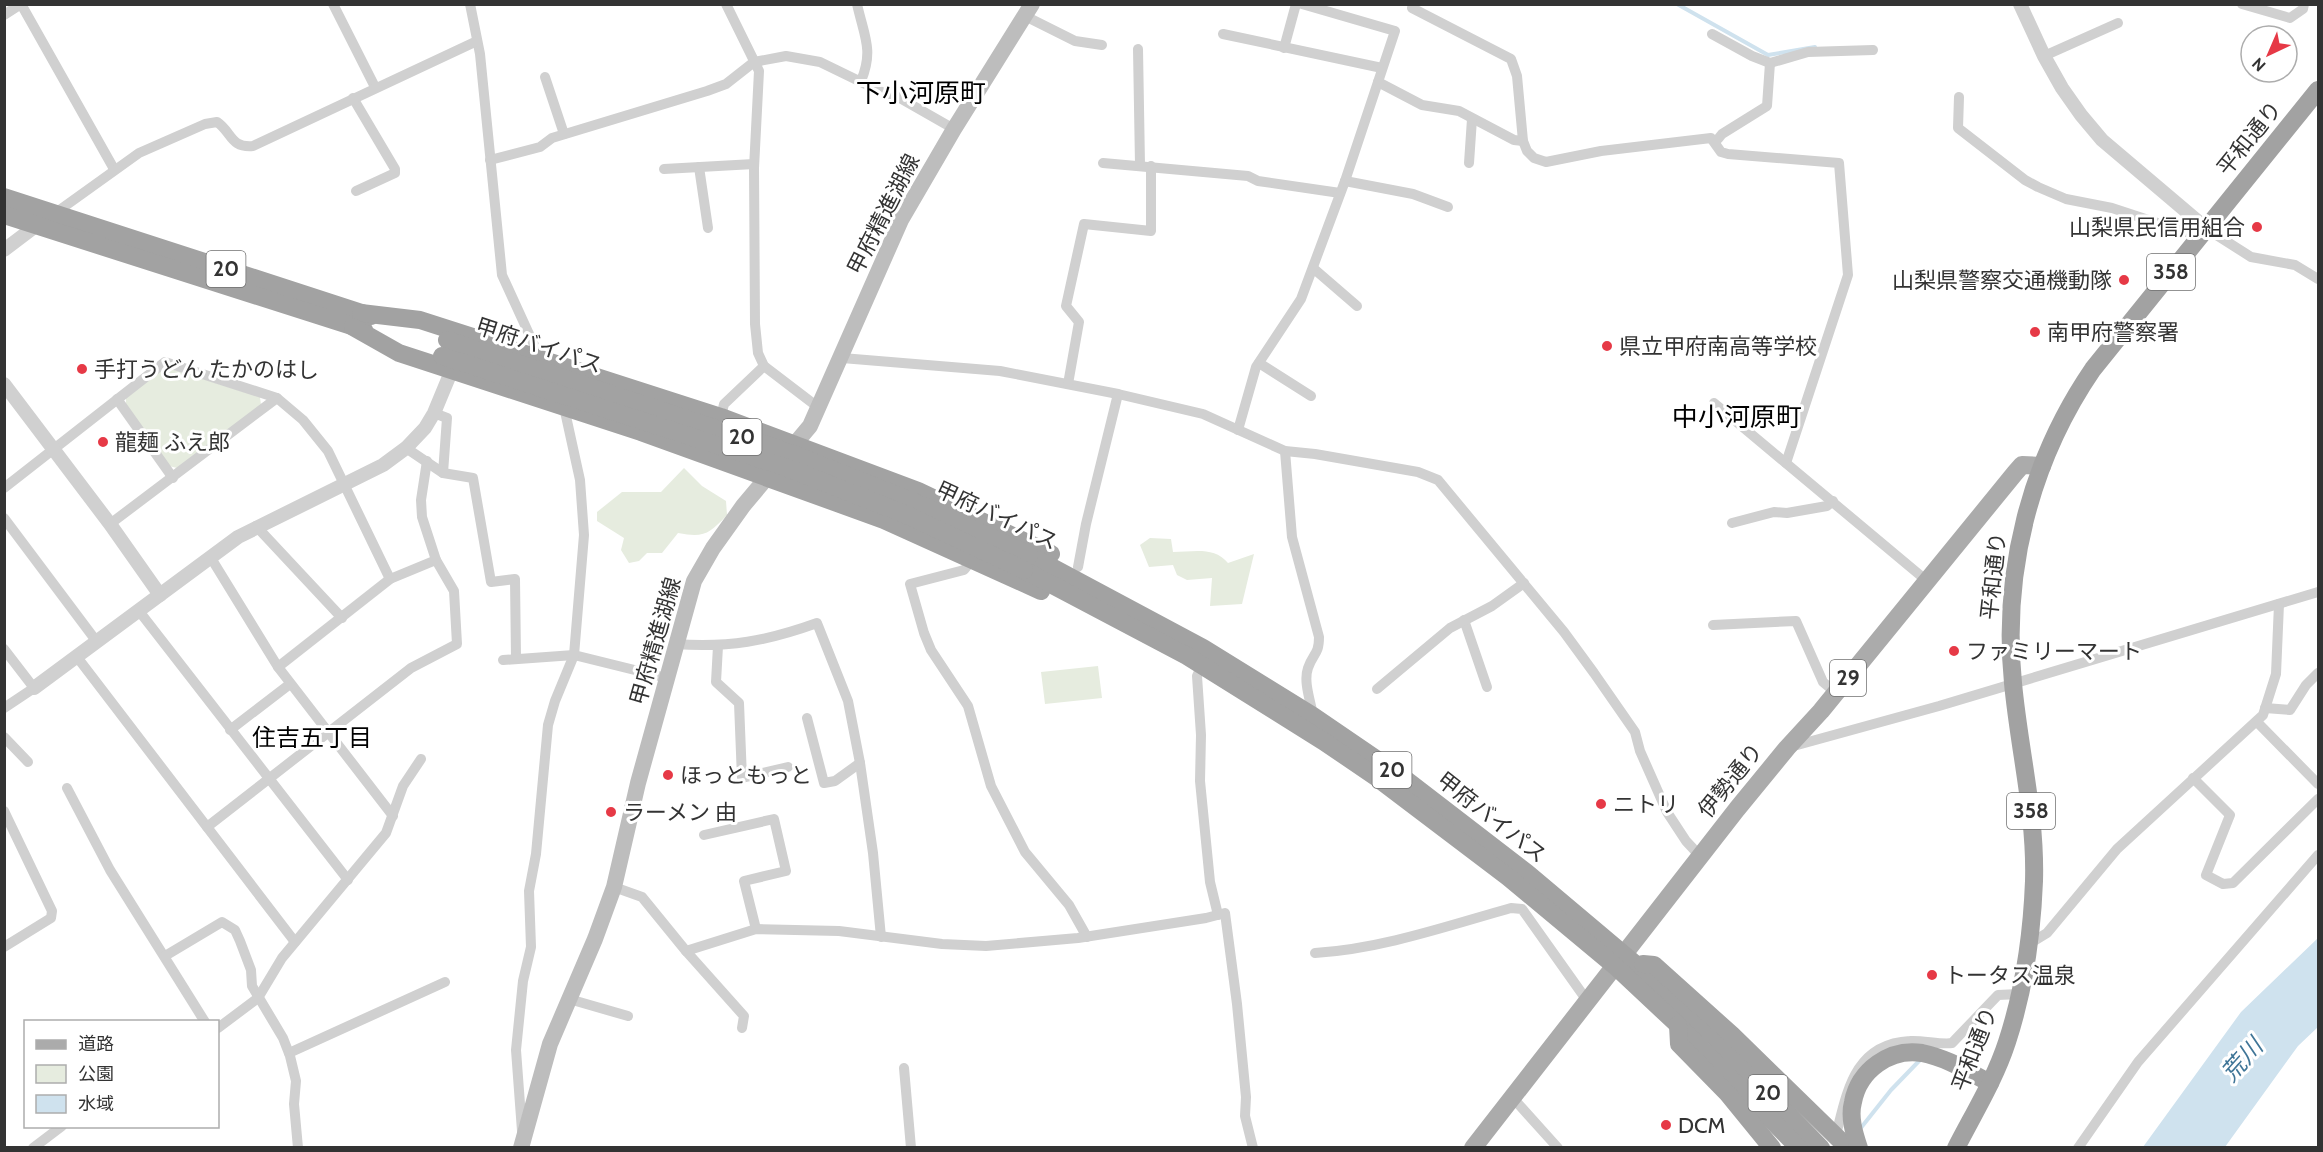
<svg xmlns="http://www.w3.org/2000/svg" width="2323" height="1152" viewBox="0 0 2323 1152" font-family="Cabin,'Noto Sans JP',sans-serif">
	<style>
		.green { fill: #e6ecdf }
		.water { fill: #cfe2ee }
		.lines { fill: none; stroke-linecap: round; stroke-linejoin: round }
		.stream { stroke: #cfe2ee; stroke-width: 4 }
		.minor { stroke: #d0d0d0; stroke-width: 10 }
		.tertiary { stroke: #d0d0d0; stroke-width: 14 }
		.secondary { stroke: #bdbdbd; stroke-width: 16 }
		.primary { stroke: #ababab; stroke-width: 18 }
		.trunk { stroke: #a2a2a2; stroke-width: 18 }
		.trunk-bridge { stroke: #a2a2a2; stroke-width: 18 }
		.poi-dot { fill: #e63946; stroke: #fff; stroke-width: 2 }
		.labels { text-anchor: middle; stroke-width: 6; stroke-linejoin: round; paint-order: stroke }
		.shield { fill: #fff; stroke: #707070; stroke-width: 1.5 }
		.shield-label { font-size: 21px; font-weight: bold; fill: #333 }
		.street-label { font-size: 22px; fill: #333; stroke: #fff }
		.poi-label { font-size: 22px; fill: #333; stroke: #fff; text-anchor: start }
		.neighbourhood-label { font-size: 24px; fill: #000; stroke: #fff }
		.water-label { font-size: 24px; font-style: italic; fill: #3f7597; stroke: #fff }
		.quarter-label { font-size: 26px; fill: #000; stroke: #fff }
	</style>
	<rect width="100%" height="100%" fill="#fff"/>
	<g class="green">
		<polygon points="165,367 260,397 261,405 177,468 169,466 126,404 126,398"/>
		<path d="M684 468 702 486 726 501 727 515C709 534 704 538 678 533L662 553H647L639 561 629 563 621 550 624 538 597 521V512L622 492H661Z"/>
		<path d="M1150 538 1171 539 1173 552C1193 552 1214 546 1228 563L1254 554 1242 604 1210 606 1212 578 1187 580 1177 575 1173 565 1149 567 1140 545Z"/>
		<polygon points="1098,666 1102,698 1045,704 1041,672"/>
	</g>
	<polygon class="water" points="2318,938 2318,1027 2298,1046 2225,1147 2143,1147 2241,1012"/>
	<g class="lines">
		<g class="stream">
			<polyline points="1677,4 1768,55 1815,47"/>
			<polyline points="1860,1129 1891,1090 1920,1060"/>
		</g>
		<g class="minor">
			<polyline points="21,4 114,169"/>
			<polyline points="333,4 375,87"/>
			<polyline points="470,4 480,54 502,275 540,358"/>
			<polyline points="726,4 759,71 754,168 755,324 758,353 764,366 819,408"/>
			<path d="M857 4C864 36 874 50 861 81"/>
			<polyline points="2242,4 2290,18 2303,9 2304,4"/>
			<polyline points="1412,8 1511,59 1517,76 1523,141 1527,151 1534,158 1546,162 1601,151 1711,138 1721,152 1728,154 1839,163 1848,275 1786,463"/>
			<polyline points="4,15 21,4"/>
			<polyline points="1025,16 1075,41 1102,45"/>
			<polyline points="1223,34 1382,68"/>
			<polyline points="1712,34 1752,56 1770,63 1808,52 1873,50"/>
			<polyline points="1284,48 1296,4"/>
			<polyline points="1138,49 1140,165"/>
			<polyline points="2044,56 2118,23"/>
			<polyline points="545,77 564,134"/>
			<polyline points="1378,82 1422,105 1459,111 1514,140 1523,141"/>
			<polyline points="1959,97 1958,128 2025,180 2038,187 2066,199 2112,208 2185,232"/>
			<polyline points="353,98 395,169 395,173 356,191"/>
			<polyline points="1718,139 1722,134 1767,106 1770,63"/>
			<polyline points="490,160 540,147 552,138 707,91 726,84 754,62 786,56 820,62 894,98 898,97 954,129"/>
			<polyline points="1103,163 1248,176 1258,181 1340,193"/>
			<polyline points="1469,163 1472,119"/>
			<polyline points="699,167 708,228"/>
			<polyline points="664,169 754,164"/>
			<polyline points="1345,181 1413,194 1448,207"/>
			<path d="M54 214 139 153 205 124 217 122C232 132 230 148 253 146L477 41"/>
			<polyline points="2207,229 2251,257 2295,265 2318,279"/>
			<polyline points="1313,268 1357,306"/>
			<polyline points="842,358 1000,371 1118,394 1203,414 1285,451 1315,454 1418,472 1438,480 1564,632 1594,673 1635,732 1640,751 1667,812 1686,841 1700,856"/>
			<polyline points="1259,363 1311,396"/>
			<polyline points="1068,384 1079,322 1066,306 1084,224 1151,231 1151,166"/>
			<polyline points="117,399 173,478"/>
			<polyline points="1714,403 1927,581"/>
			<polyline points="434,413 447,418 443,473"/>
			<polyline points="721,417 724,404 764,366"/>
			<polyline points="1238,430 1256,367 1301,299 1345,181 1395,31 1302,4"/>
			<polyline points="406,448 443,473 473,478 491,582 515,579 516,658"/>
			<path d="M1285 451 1292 537 1319 637C1319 655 1313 653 1308 668 1303 682 1311 702 1313 716"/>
			<polyline points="4,488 165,362 277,398 303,420 328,451 390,579"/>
			<polyline points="4,518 97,642"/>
			<polyline points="1732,523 1774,512 1787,513 1827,506 1833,501"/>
			<polyline points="110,524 277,398"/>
			<polyline points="256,526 342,618"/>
			<polyline points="211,558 278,667 393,816"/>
			<polyline points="972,560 964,570 910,584 924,633 931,650 968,706 991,786 1025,852 1069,905 1087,937"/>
			<polyline points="1078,567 1086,524 1118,394"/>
			<polyline points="139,611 348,880"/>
			<polyline points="1464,620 1487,687"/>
			<polyline points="1713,625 1796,621 1823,682 1836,693"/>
			<path d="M675 644C729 648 767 641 817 623L848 701 860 763 873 853 881 937"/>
			<polyline points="718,646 716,682 739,703 742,778 788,767"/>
			<polyline points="4,649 34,688 4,708"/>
			<polyline points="77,657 295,942"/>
			<polyline points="503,660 574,655 667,678"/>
			<polyline points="1202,665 1197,676 1201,735 1200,781 1210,882 1218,915"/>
			<polyline points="278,667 390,579 436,560"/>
			<polyline points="1377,689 1450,628 1492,606 1524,583"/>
			<polyline points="2265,708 2290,710 2306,685 2318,673"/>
			<polyline points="807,718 824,783 835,781 860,763"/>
			<polyline points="2257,722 2318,784"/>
			<polyline points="230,730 290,684"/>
			<polyline points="4,737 28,762"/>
			<polyline points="1790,747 1939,706 2318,592"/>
			<polyline points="2193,778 2230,815 2206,875 2223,884 2233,883 2318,799"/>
			<polyline points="67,788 110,870 205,1022"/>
			<polyline points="4,811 52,911 51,918 4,947"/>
			<polyline points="207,827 411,668 457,644 454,591 436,560 422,517 421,500 427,461"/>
			<polyline points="704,835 774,819 786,871 744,881 756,929"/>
			<polyline points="614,887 642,897 686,951 756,929 839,931 942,944 986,946 1078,938 1206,918 1225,913 1237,1004 1246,1097 1245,1116 1253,1148"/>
			<polyline points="2029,944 2047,933 2117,849 2263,715 2276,674 2279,604"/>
			<polyline points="686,951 744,1016 742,1028"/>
			<path d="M1315 953C1381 949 1447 926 1511 908L1522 909 1588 1002"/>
			<polyline points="165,956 222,922 235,930 240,941 251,970 252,986 283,1038 290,1056 296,1081 294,1104 298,1148"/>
			<polyline points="569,999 628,1016"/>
			<polyline points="218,1028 258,998 282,958 386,833 403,786 421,759"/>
			<polyline points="289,1053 445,982"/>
			<polyline points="904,1068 911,1148"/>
			<polyline points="1513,1098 1558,1148"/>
			<polyline points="522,1131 516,1050 523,981 531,947 529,891 536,854 548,725 555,701 574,655 584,535 580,480 564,407"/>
			<path d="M1836 1135C1847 1092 1854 1044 1910 1041 1922 1040 1942 1045 1952 1043L1998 995 2019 994"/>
			<polyline points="33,1148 62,1126"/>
			<polyline points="2078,1148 2138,1062 2318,855"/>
		</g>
		<g class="tertiary">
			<polyline points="2020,4 2044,56 2062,88 2081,115 2102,140 2207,229"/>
			<polyline points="4,250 41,222"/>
			<polyline points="4,384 110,524 160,595"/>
			<polyline points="34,688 238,537 383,465 406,448 425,428 434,413 451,372"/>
		</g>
		<polyline class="secondary" points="521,1148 550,1044 595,939 614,887 638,783 694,581 713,548 743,506 810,426 901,220 954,129 1032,4"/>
		<polyline class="primary" points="1473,1148 1737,809 1787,748 1821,711 2015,473 2022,465 2042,466"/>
		<g class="trunk">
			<polyline points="4,197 371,316"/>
			<polyline points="4,215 364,330"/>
			<polyline points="361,313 420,320 721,417 918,491 1051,554"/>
			<polyline points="353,327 399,353 641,432 884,520 1041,591"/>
			<polyline points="1029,555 1203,648 1313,716 1401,776 1527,873 1635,964 1716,1039 1821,1148"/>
			<polyline points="1024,570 1187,656 1323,741 1376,777 1508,877 1615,966 1678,1025 1799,1148"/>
			<polyline points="1643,964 1654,965 1732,1035 1848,1148"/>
			<polyline points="1678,1025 1679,1044 1728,1094 1772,1148"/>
			<path d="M1859 1148C1854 1133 1849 1117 1853 1102 1859 1070 1890 1048 1922 1053 1947 1058 1967 1071 1990 1083"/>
			<path d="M1956 1148C1974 1113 1995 1079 2007 1042 2024 990 2032 934 2034 881 2036 814 2019 749 2013 683 2002 572 2030 461 2093 369L2318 90"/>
		</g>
		<g class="trunk-bridge">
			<polyline points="447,340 796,455 912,501 1029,555"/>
			<polyline points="442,356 785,467 907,515 1024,570"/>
		</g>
	</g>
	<g class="poi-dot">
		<circle cx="2257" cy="227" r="6"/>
		<circle cx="2124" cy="280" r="6"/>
		<circle cx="2035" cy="332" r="6"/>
		<circle cx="1607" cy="346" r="6"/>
		<circle cx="82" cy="369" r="6"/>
		<circle cx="103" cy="442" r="6"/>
		<circle cx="1954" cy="651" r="6"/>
		<circle cx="668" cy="775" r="6"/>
		<circle cx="1601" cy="804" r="6"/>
		<circle cx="611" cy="812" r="6"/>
		<circle cx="1932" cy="975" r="6"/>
		<circle cx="1666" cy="1125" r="6"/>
	</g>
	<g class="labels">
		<g class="shield">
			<rect x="206.5" y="251" width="39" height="36" rx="4.5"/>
			<rect x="2147" y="254" width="48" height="36" rx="4.5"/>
			<rect x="722.5" y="419" width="39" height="36" rx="4.5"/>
			<rect x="1830" y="660" width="36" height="36" rx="4.5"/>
			<rect x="1372.5" y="752" width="39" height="36" rx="4.5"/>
			<rect x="2007" y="793" width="48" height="36" rx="4.5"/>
			<rect x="1748.5" y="1075" width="39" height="36" rx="4.5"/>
		</g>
		<g class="shield-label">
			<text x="226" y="276">20</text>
			<text x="2171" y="279">358</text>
			<text x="742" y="444">20</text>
			<text x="1848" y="685">29</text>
			<text x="1392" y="777">20</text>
			<text x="2031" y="818">358</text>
			<text x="1768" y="1100">20</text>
		</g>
		<g class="street-label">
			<text transform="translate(2249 138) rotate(-51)" y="8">平和通り</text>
			<text transform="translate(883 214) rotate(-63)" y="8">甲府精進湖線</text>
			<text transform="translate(539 345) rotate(18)" y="8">甲府バイパス</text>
			<text transform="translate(997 515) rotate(25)" y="8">甲府バイパス</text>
			<text transform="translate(1993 576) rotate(-84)" y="8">平和通り</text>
			<text transform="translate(655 641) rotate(-74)" y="8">甲府精進湖線</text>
			<text transform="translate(1730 780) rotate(-51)" y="8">伊勢通り</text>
			<text transform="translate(1492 817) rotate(38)" y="8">甲府バイパス</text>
			<text transform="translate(1974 1049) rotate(-69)" y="8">平和通り</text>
		</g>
		<g class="poi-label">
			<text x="2245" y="235" text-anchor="end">山梨県民信用組合</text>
			<text x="2112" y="288" text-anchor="end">山梨県警察交通機動隊</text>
			<text x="2047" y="340">南甲府警察署</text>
			<text x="1619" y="354">県立甲府南高等学校</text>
			<text x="94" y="377">手打うどん たかのはし</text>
			<text x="115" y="450">龍麺 ふえ郎</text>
			<text x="1966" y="659">ファミリーマート</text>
			<text x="680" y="783">ほっともっと</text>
			<text x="1613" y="812">ニトリ</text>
			<text x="623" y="820">ラーメン 由</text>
			<text x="1944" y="983">トータス温泉</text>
			<text x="1678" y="1133">DCM</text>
		</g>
		<g class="neighbourhood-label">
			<text x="312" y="746">住吉五丁目</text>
		</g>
		<g class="water-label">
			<text transform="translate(2242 1060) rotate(-48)" y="8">荒川</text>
		</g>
		<g class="quarter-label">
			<text x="921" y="102">下小河原町</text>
			<text x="1737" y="426">中小河原町</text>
		</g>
	</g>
	<rect width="2323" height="1152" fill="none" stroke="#333333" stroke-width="12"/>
	<rect x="24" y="1020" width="195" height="108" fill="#ffffff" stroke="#adadad" stroke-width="1.5"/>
	<rect x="36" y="1040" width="30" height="9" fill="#ababab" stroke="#adadad" stroke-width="1.5"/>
	<text x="78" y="1050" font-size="18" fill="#333333">道路</text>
	<rect x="36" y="1065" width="30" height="18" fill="#e6ecdf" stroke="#adadad" stroke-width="1.5"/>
	<text x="78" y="1080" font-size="18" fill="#333333">公園</text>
	<rect x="36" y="1095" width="30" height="18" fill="#cfe2ee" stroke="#adadad" stroke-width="1.5"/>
	<text x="78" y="1110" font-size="18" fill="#333333">水域</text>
	<g transform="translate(2269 54) rotate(224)"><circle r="28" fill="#ffffff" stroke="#adadad" stroke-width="1.5"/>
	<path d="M0-4.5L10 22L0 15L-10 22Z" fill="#e63946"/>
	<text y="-9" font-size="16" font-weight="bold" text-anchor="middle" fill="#333333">N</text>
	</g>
</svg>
